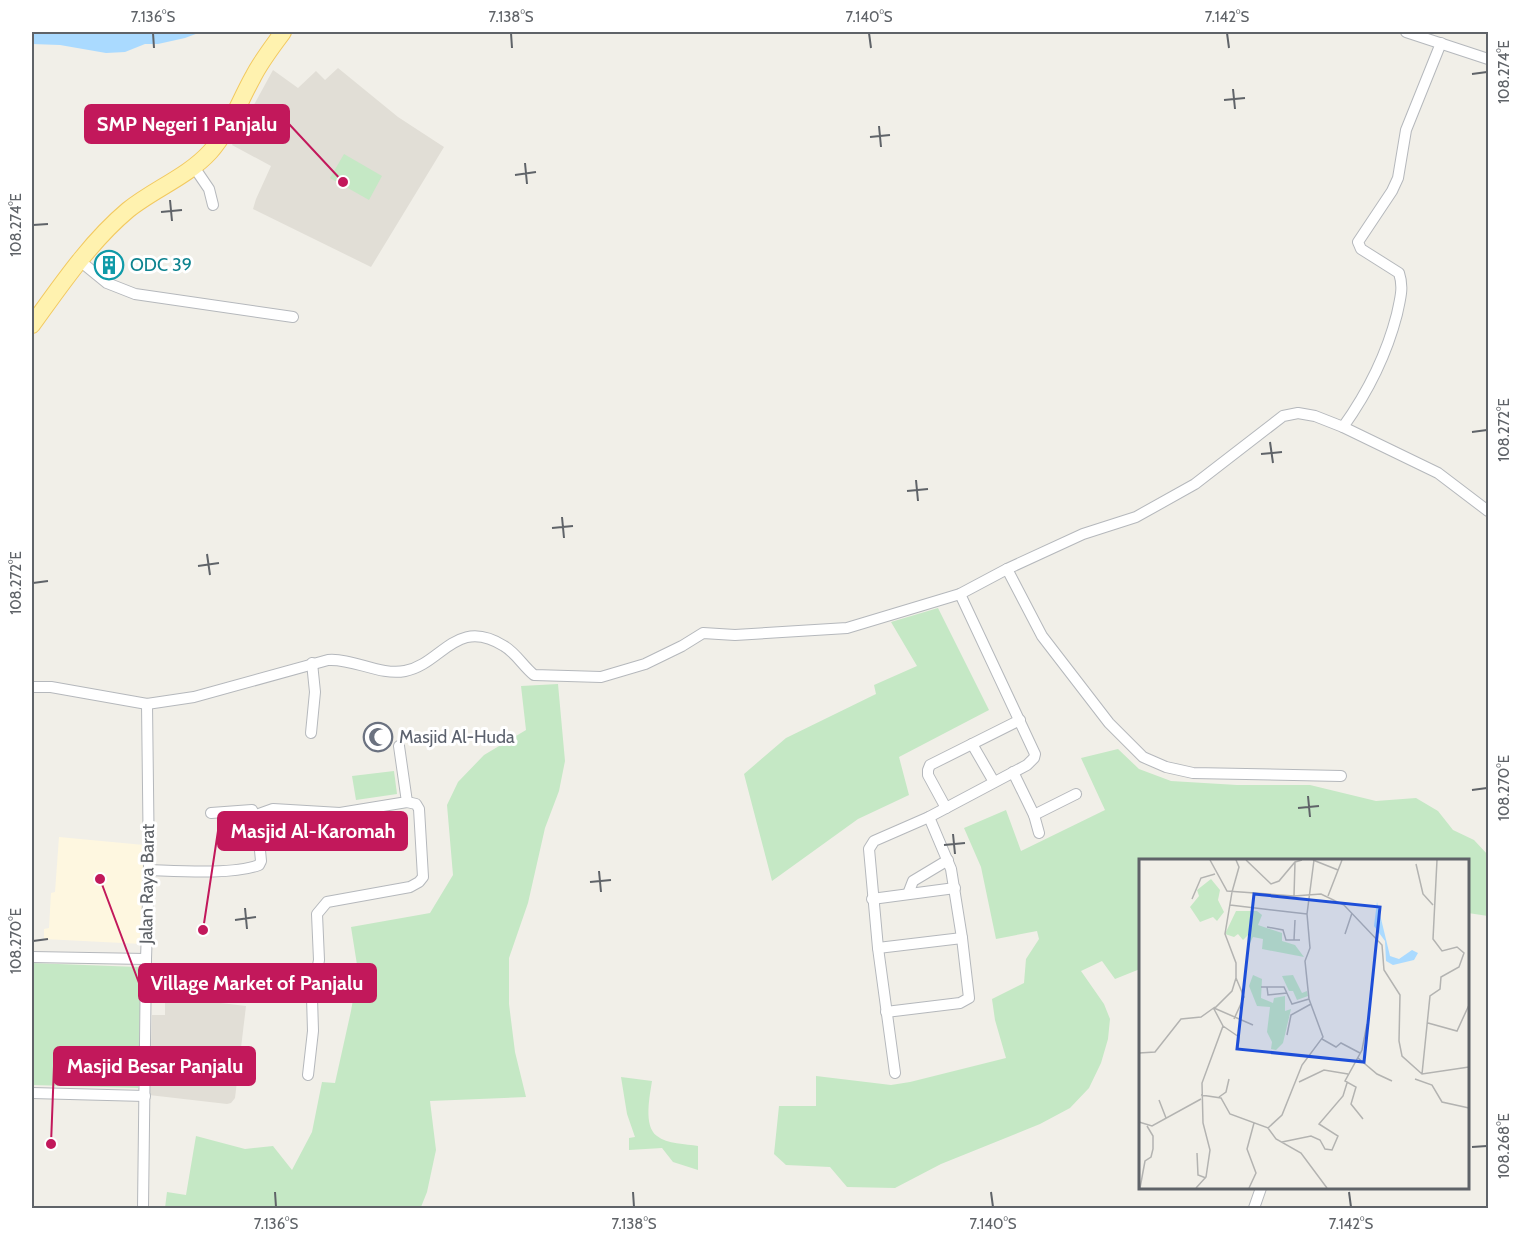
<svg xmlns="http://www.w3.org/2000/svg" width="1520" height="1240" viewBox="0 0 1520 1240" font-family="Cabin,sans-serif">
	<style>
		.commercial { fill: #fef7e0 }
		.education { fill: #e1ded6 }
		.green { fill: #c5e8c5 }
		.water { fill: #aadaff }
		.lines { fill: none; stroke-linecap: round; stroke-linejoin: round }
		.minor-casing { stroke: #b5b8bc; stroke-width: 12 }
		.primary-casing { stroke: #f2c960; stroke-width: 18 }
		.minor { stroke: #fff; stroke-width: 10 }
		.primary { stroke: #fff2af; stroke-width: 16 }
		.ticks { fill: none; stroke: #5f6368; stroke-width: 2 }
		.labels { text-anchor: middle; stroke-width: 6; stroke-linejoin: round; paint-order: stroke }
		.culture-label { font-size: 18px; fill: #0d838f; stroke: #fff; text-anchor: start }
		.worship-label { font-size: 18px; fill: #5b616d; stroke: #fff; text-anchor: start }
		.street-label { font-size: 18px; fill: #5f6368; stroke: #fff }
		.inset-road { fill: none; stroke: #b3b3b1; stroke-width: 1.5 }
		.view { fill: #1d4ed8; fill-opacity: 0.15; stroke: #1d4ed8; stroke-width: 3 }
		.inset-edge { fill: none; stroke: #5f6368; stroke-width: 3 }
		.leader { fill: none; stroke: #c2185b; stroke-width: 2 }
		.callout-dot { fill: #c2185b; stroke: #fff; stroke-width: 2 }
		.callout { fill: #c2185b; stroke: #c2185b; stroke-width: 2 }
		.callout-label { font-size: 20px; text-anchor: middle; font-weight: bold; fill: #fff }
		.neatline { fill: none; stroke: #5f6368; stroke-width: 2 }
		.ticks-label { font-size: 15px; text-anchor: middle; fill: #5f6368 }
	</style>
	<rect width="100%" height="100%" fill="#f1efe8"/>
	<polygon class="commercial" points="59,837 144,845 142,944 44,939 44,929 49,928 51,893 55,892"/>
	<g class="education">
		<polygon points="338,68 398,117 444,147 371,267 253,209 256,199 271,166 232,145 273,70 298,88 316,71 325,80"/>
		<polygon points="165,990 178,991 179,997 194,998 195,1000 246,1006 235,1098 231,1103 227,1104 149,1095 149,1061 170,1061 170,1047 151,1046 152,1015 165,1015"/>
	</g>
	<g class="green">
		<polygon points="344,154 382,176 369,200 330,178"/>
		<polygon points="938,608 989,710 899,757 909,795 858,819 772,881 744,774 786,738 876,694 874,685 917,666 891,622"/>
		<polygon points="558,684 565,761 559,791 545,828 528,903 509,958 509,1004 515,1052 526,1097 430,1101 436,1150 427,1192 421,1207 435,1208 165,1208 167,1192 186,1195 196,1136 245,1149 273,1146 292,1170 312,1132 322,1082 335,1083 351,1011 358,971 351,927 430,913 453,875 447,805 458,782 484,755 526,730 521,686"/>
		<polygon points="1118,749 1139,769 1171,781 1237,785 1310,785 1376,801 1416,798 1438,811 1453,830 1474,840 1488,855 1488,916 1468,913 1468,860 1140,860 1140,969 1115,979 1102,961 1081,971 1104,1004 1110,1019 1108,1039 1101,1063 1089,1088 1070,1108 1040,1124 941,1164 895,1188 847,1187 830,1167 786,1165 774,1154 779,1106 816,1106 816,1076 891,1085 910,1082 1006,1058 995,1020 992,999 1024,983 1026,959 1039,939 1037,931 996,939 981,867 964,828 1006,810 1021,851 1105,810 1081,758"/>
		<polygon points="394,771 397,794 356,800 352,776"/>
		<polygon points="32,963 138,967 141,974 138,1088 32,1085"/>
		<path d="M621 1077 652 1081C650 1095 643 1126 657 1136 667 1144 686 1144 698 1146V1170L673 1162 662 1148 629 1150V1138L635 1137 627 1114Z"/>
	</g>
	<polygon class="water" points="32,32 201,32 185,38 158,44 145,44 125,52 106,53 60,45 32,44"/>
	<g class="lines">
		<g class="minor-casing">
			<g id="minor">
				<polyline points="1406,32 1488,59"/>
				<polyline points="194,167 209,189 213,205"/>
				<polyline points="80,261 107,283 135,294 293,317"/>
				<path d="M1343 427C1368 392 1386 357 1397 314 1400 299 1404 288 1399 273L1361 249 1358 242 1392 191 1398 178 1406 130 1441 43"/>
				<polyline points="1007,569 1042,636 1109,723 1143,757 1166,767 1193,773 1341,776"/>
				<path d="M32 687H51L147 704 194 697 328 660C353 658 380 676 405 671 442 664 456 616 504 646 516 653 523 666 534 675L601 677 645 664 682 646 703 633 735 635 847 628 960 594 1007 569 1083 534 1136 517 1195 484 1283 416 1298 413 1315 416 1343 427 1438 473 1488 511"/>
				<polyline points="311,733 315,692 312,663"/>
				<polyline points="972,744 994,782"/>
				<polyline points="1013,772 1034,815 1039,833"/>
				<polyline points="946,808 928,775 928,770 930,765 1020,720"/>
				<polyline points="1034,815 1076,794"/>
				<polyline points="257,819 259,814 273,809 340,813 407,802 399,746"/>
				<path d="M149 870C178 871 233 875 259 865L261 861 257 819 252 810 211 813"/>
				<polyline points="908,894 913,881 948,860"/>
				<polyline points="872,899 955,888"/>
				<polyline points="878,948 962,938"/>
				<polyline points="32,957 146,959"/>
				<polyline points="886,1012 960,1003 969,998 962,938 951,869 929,817"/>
				<polyline points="895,1073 878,948 869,849 874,841 929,817 1027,765 1034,758 1035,754 960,594"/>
				<polyline points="308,1075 313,1031 312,997 319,960 317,914 327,902 410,887 419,882 423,877 419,809 416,804 407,802"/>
				<polyline points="32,1093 145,1096"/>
				<polyline points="143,1208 146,959 149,870 147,704"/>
				<polyline points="1254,1208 1261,1188"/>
			</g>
		</g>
		<g class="primary-casing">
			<path id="primary" d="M32 325C61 285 90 242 128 210 154 189 187 177 210 152 229 131 239 102 253 77 261 61 273 46 283 32"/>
		</g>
		<use href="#minor" class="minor"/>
		<use href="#primary" class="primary"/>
	</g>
	<path class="ticks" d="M153 33 154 48M511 33 512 48M869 33 871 48M1227 33 1229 48M1472 74 1487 72M1233 89 1235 109M1224 100 1245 98M879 126 881 147M870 137 890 135M525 163 527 184M515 175 536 172M170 200 172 221M161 212 182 210M33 225 48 224M1472 432 1487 430M1270 442 1273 463M1261 454 1282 452M916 480 918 501M907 491 928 489M562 517 564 538M552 528 573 526M207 554 210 575M198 566 219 563M33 583 48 581M1472 790 1487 788M1308 796 1310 817M1298 808 1319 806M953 834 955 854M944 845 965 843M599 871 601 892M590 882 611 880M245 908 247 929M235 920 256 917M33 941 48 939M1472 1147 1487 1146M275 1192 276 1207M633 1192 634 1207M991 1192 993 1207M1349 1192 1351 1207"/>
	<defs>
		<g id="building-ring" transform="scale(1.5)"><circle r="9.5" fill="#fff" stroke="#0f9aa8" stroke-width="1.5"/><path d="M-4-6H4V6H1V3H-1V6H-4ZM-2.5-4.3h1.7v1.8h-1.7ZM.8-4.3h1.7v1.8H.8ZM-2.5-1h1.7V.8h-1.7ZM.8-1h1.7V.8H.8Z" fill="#0f9aa8"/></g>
		<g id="mosque-ring" transform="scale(1.5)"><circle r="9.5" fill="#fff" stroke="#6b7280" stroke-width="1.5"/><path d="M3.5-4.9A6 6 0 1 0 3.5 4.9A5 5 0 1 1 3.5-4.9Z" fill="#6b7280"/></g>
	</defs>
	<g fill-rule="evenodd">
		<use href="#building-ring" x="109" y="265"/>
		<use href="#mosque-ring" x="378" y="737"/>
	</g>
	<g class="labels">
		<g class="culture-label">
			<text x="130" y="271">ODC 39</text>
		</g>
		<g class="worship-label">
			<text x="399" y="743">Masjid Al-Huda</text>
		</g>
		<g class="street-label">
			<text transform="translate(147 884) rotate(-89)" y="6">Jalan Raya Barat</text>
		</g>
	</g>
	<g transform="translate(1139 859)">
		<rect width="330" height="330" fill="#f1efe8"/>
		<path d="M72 20 81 31 79 41 85 53 78 62 74 58 61 63 51 48 60 37 58 31ZM97 52H118L123 56 119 66 143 74V82L156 86 165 98 123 90 124 80 114 78 111 84 109 76 104 81 99 75 95 78 86 75ZM114 116 123 120 122 139 134 144 135 139 146 137V152L152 150 144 184 137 191 132 190 133 183 128 173 131 148 118 147 110 127ZM154 116 163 134 168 132 169 137 158 141 154 132H150L143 117Z" fill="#c5e8c5"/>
		<path d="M238 43 251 97 260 100 273 91 279 94 275 101 254 106 247 102 246 82 235 67Z" fill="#aadaff"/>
		<path class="inset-road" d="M71 1 88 32 155 37 182 35 205 46 243 86 245 111 261 136 260 182 263 197 283 215 330 208M107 1 132 25 140 22 156 3 163 1M174 1 199 11M277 5 284 35 294 46M93 33 100 8 97 1M155 37 156 3M189 37 203 1M53 40 62 19 76 15M91 46 168 55M156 61 155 81H161M128 68 144 71 147 81H155M206 75 213 54M122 128H145L153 145 170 140M128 128 129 136 148 134M75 149 114 166M95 160 105 138 97 119M289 164 318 172 330 146M84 167 100 178 99 189M148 176 152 156 172 145M183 180 197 188 202 184 221 194M0 194 16 193 42 160 62 158 76 148M219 199 238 215 253 222M283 215 291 137 301 130 302 118 320 108 325 94 318 88 303 92 294 80 298 1M276 220 293 226 303 243 330 249M160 223 185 211 209 215M62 236 82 239 91 255 129 269 143 256 163 206 184 178 170 140 166 102 171 89 168 55 175 1M80 238 87 233 90 220M20 241 27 259M224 260 212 245 217 228 206 222 223 191 228 165M0 263 13 267 62 240M129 269 137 280 162 294 188 329M143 283 172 277 181 281 186 290 193 291 199 277 180 265 204 237 208 224M58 294 59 316 67 319M1 329 6 302 12 298 14 290V277L8 267M57 329 67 318 71 291 64 264 63 224 84 167 75 150 93 132 97 119V104L86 75 93 33M110 329 117 314 108 290 115 264"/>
		<path class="view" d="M115 35 241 48 225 203 98 190Z"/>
		<rect width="330" height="330" class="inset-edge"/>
	</g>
	<path class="leader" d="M343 182L289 124M203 930L218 831M100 879L139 983M51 1144L54 1066"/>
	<g class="callout-dot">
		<circle cx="343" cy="182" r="6"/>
		<circle cx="203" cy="930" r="6"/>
		<circle cx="100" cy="879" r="6"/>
		<circle cx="51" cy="1144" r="6"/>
	</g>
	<g class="callout">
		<rect x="85" y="105" width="204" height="38" rx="6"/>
		<rect x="218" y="812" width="189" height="38" rx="6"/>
		<rect x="139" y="964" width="237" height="38" rx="6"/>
		<rect x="54" y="1047" width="201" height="38" rx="6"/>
	</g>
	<g class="callout-label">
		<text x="187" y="131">SMP Negeri 1 Panjalu</text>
		<text x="313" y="838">Masjid Al-Karomah</text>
		<text x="257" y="990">Village Market of Panjalu</text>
		<text x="155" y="1073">Masjid Besar Panjalu</text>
	</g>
	<rect width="1520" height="1240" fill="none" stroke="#ffffff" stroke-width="66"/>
	<rect x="33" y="33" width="1454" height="1174" class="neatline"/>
	<g class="ticks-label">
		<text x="153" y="22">7.136°S</text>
		<text x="511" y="22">7.138°S</text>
		<text x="869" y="22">7.140°S</text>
		<text x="1227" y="22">7.142°S</text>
		<text transform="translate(1504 72) rotate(-90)" y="5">108.274°E</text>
		<text transform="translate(16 225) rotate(-90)" y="5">108.274°E</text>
		<text transform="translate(1504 430) rotate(-90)" y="5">108.272°E</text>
		<text transform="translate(16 583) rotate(-90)" y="5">108.272°E</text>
		<text transform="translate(1504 788) rotate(-90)" y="5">108.270°E</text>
		<text transform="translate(16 941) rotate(-90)" y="5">108.270°E</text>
		<text transform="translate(1504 1146) rotate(-90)" y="5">108.268°E</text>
		<text x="276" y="1229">7.136°S</text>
		<text x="634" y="1229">7.138°S</text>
		<text x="993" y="1229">7.140°S</text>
		<text x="1351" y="1229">7.142°S</text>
	</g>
</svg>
